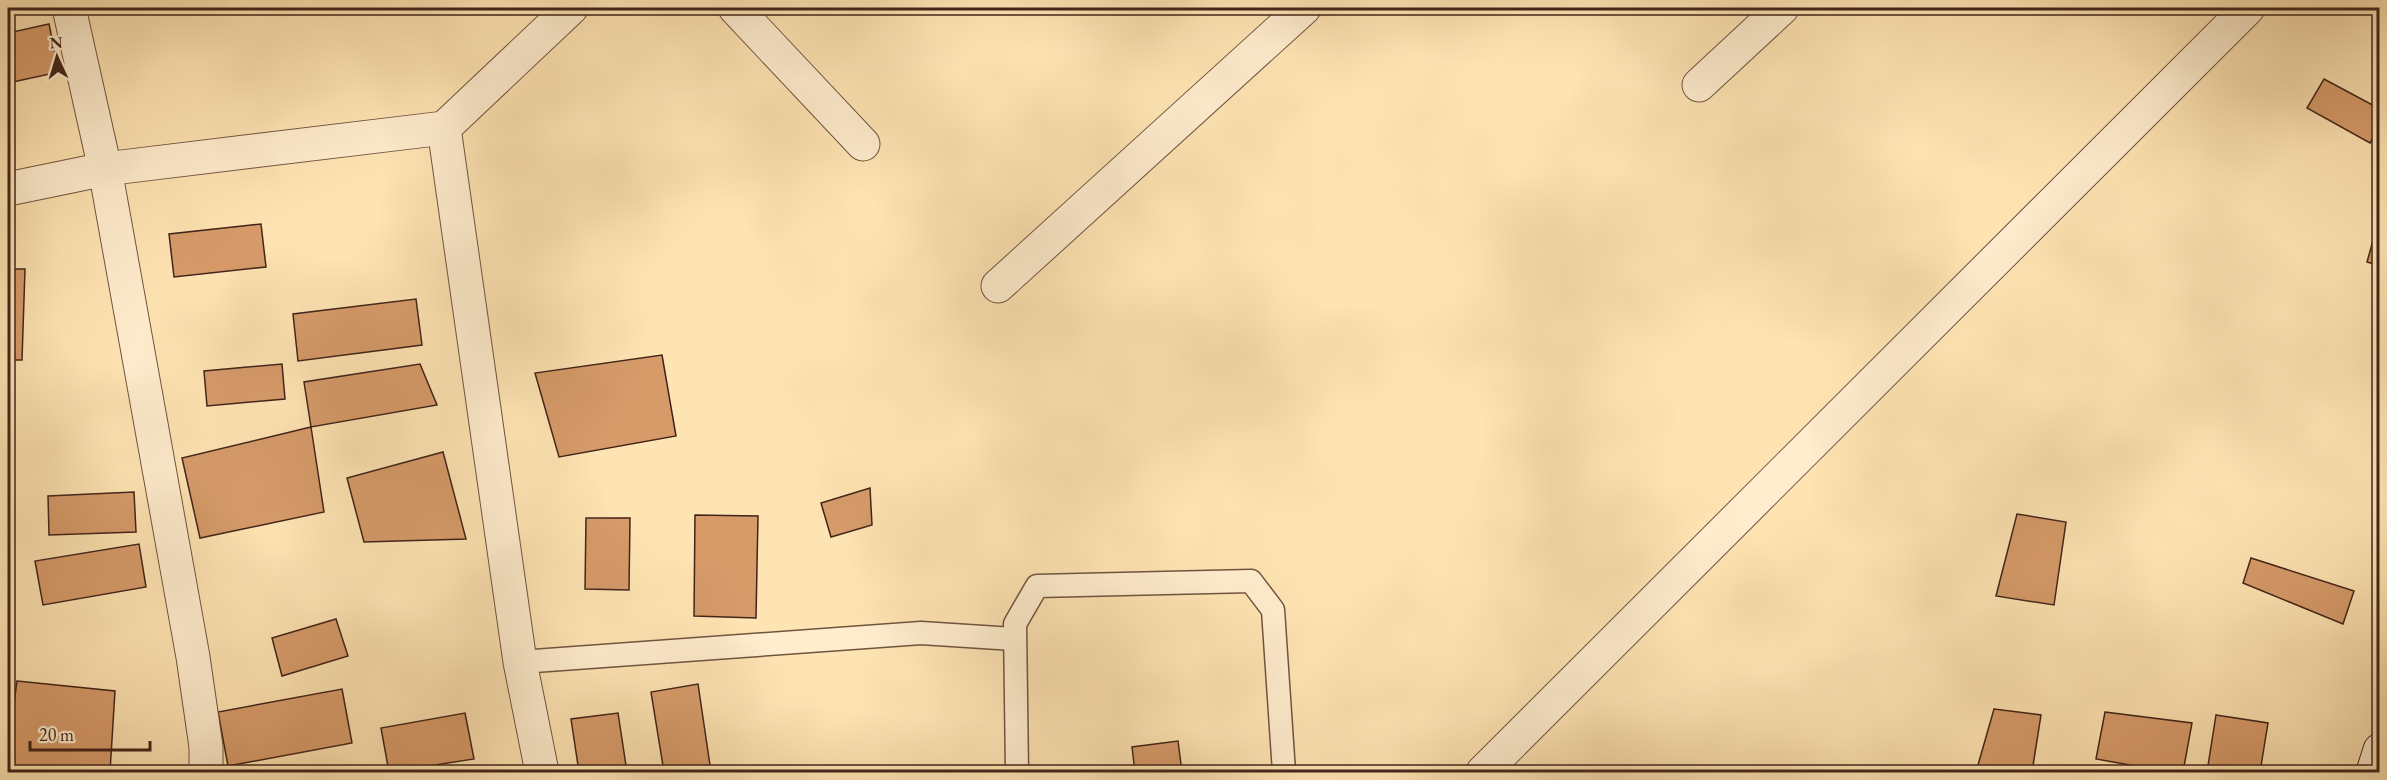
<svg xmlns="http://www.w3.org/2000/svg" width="2387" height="780" viewBox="0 0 2387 780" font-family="'EB Garamond',serif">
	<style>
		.building { fill: #d79b6a; stroke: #41241a; stroke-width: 1.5 }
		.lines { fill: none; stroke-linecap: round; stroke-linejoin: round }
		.lane-casing { stroke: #705440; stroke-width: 25 }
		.street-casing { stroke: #705440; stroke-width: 35 }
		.secondary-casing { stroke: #41241a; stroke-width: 35 }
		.lane { stroke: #ffedce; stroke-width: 22 }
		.street { stroke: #ffedce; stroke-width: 33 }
		.secondary { stroke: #ffedce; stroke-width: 33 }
	</style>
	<rect width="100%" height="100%" fill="#ffe4b3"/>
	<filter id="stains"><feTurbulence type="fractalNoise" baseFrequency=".00333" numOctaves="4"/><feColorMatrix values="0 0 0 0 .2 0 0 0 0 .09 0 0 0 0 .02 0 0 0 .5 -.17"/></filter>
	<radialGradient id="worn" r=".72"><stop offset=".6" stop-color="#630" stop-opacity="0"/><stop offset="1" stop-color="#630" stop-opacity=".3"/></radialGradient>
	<g class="building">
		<polygon points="49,24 59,72 8,83 8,33"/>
		<polygon points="2324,79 2380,109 2380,126 2370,143 2307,108"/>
		<polygon points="2379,219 2380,219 2380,266 2367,262"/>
		<polygon points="261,224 266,267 174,277 169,234"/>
		<polygon points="8,269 25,269 22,360 8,360"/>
		<polygon points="416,299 422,345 298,361 293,314"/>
		<polygon points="662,355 676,436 559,457 535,373"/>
		<polygon points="282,364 285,399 207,406 204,371"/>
		<polygon points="420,364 437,405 311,427 304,382"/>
		<polygon points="311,427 324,512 200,538 182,458"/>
		<polygon points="443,452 466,539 364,542 347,478"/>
		<polygon points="870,488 872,525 831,537 821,503"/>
		<polygon points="134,492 136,532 49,535 48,496"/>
		<polygon points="2017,514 2066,522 2054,605 1996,596"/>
		<polygon points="695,515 758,516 756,618 694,616"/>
		<polygon points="586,518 630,518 629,590 585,589"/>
		<polygon points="139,544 146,587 43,605 35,561"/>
		<polygon points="2251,558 2354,591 2343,624 2243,583"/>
		<polygon points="336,619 348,656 282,676 272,638"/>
		<polygon points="17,681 115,691 110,772 8,772 8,749"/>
		<polygon points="698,684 711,772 664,772 651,692"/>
		<polygon points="342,689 352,743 228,766 218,712"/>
		<polygon points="1994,709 2041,715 2032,772 1976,772"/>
		<polygon points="2105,712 2192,723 2183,772 2170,772 2096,759"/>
		<polygon points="465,713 474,759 389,772 381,728"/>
		<polygon points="618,713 627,772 579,772 571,719"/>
		<polygon points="2216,715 2268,723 2260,772 2207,772"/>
		<polygon points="1178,741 1182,772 1135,772 1132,747"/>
		<polygon points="995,767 996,772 955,772 955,771"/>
	</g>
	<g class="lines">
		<g class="lane-casing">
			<g id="lane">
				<polyline points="520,662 921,633 1014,639"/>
				<polyline points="1017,772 1015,624 1037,586 1251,581 1273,610 1284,772"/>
			</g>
		</g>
		<g class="street-casing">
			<g id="street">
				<polyline points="69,8 105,169 193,657 206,747 206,772"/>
				<polyline points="735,8 863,144"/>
				<polyline points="1699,85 1782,8"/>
				<polyline points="444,128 520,662 542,772"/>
				<polyline points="8,189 105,169 444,128 571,8"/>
				<polyline points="998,286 1304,8"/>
				<polyline points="1483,772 2248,8"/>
			</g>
		</g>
		<g class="secondary-casing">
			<polyline id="secondary" points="2373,772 2380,750"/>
		</g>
		<use href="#lane" class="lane"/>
		<use href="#street" class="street"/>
		<use href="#secondary" class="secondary"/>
	</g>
	<rect width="2387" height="780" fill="none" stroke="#ffe4b3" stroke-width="30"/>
	<rect x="9" y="9" width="2369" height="762" fill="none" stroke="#41241a" stroke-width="3"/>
	<rect x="15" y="15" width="2357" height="750" fill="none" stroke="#41241a" stroke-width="1.5"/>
	<g transform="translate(57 57) rotate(356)" stroke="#ffedce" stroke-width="4.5" paint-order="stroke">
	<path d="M0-4.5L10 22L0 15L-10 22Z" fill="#41241a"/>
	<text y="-9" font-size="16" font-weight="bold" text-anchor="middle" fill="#41241a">N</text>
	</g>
	<path d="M30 741v9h120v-9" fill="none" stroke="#41241a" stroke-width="3"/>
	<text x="39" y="741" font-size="18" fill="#41241a" stroke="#ffedce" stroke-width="4.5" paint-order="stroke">20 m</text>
	<rect width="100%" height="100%" filter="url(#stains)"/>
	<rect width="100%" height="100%" fill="url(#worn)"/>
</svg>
